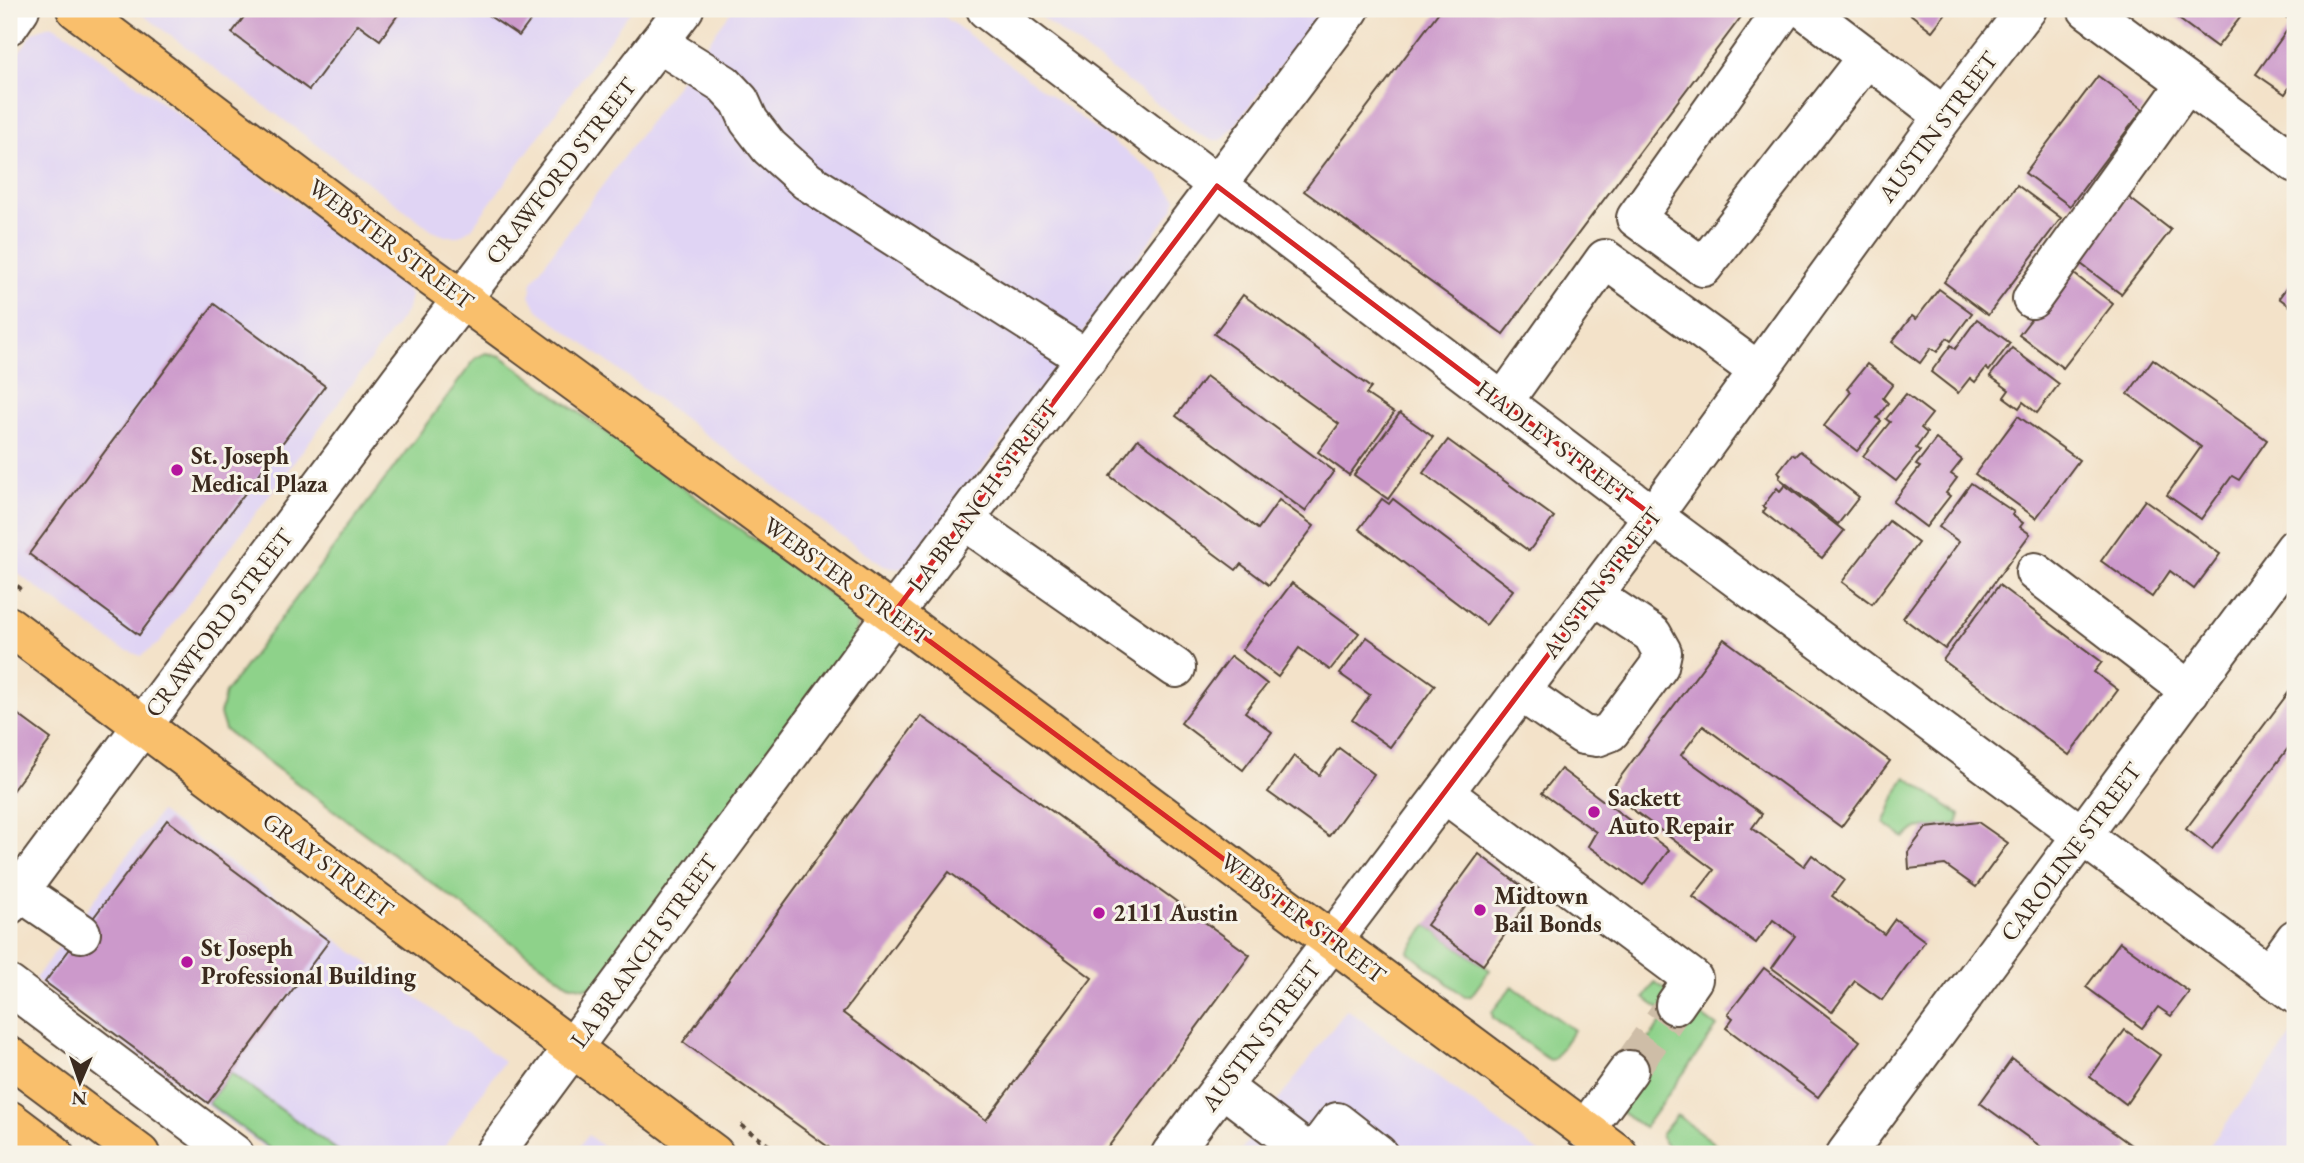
<svg xmlns="http://www.w3.org/2000/svg" width="2304" height="1163" viewBox="0 0 2304 1163" font-family="'EB Garamond',serif">
	<style>
		.built { fill: #e0d4f4 }
		.green { fill: #8ed28a; stroke: #647e54; stroke-width: 2 }
		.building { fill: #cc99cb; fill-rule: evenodd }
		.lines { fill: none; stroke-linecap: round; stroke-linejoin: round }
		.minor-tunnel { stroke: #cebda7; stroke-width: 38; stroke-dasharray: 38 19; stroke-linecap: butt }
		.minor-casing { stroke: #574638; stroke-width: 42 }
		.major-casing { stroke: #574638; stroke-width: 42 }
		.highway-casing { stroke: #574638; stroke-width: 42 }
		.path { stroke: #574638; stroke-width: 4.5; stroke-dasharray: 5 5; stroke-linecap: butt }
		.minor { stroke: #fff; stroke-width: 38 }
		.major { stroke: #f9bf6c; stroke-width: 38 }
		.highway { stroke: #f9bf6c; stroke-width: 38 }
		.marked { fill: none; stroke: #d62828; stroke-width: 5; stroke-linejoin: round }
		.poi-dot { fill: #b5179e; stroke: #f7f3e8; stroke-width: 2.5 }
		.labels { text-anchor: middle; stroke-width: 6; stroke-linejoin: round; paint-order: stroke }
		.street-label { font-size: 24px; fill: #3b2a1e; stroke: #f7f3e8 }
		.poi-label { font-size: 24px; font-weight: bold; fill: #3b2a1e; stroke: #f7f3e8; text-anchor: start }
	</style>
	<rect width="100%" height="100%" fill="#f7f3e8"/>
	<filter id="ink" filterUnits="userSpaceOnUse"><feTurbulence type="fractalNoise" baseFrequency=".0143" numOctaves="2"/><feDisplacementMap in="SourceGraphic" scale="14" xChannelSelector="R" yChannelSelector="G"/><feConvolveMatrix kernelMatrix="1 2 1 2 8 2 1 2 1" color-interpolation-filters="sRGB"/></filter>
	<filter id="wash" filterUnits="userSpaceOnUse"><feTurbulence type="fractalNoise" baseFrequency=".00686" numOctaves="4" result="noise"/><feDisplacementMap in="SourceGraphic" scale="28" xChannelSelector="R" yChannelSelector="G"/><feGaussianBlur stdDeviation="1.57" result="paint"/><feColorMatrix in="noise" values="0 0 0 0 0 0 0 0 0 0 0 0 0 0 0 0 0 1.4 0 .05"/><feComposite in="paint" operator="in"/></filter>
	<g filter="url(#wash)">
		<rect width="100%" height="100%" fill="#f3e2c9"/>
		<g class="built">
			<polygon points="135,9 632,9 471,229 459,236 445,236 433,231"/>
			<polygon points="733,9 934,9 1158,175 1176,199 1174,208 911,565 898,569 884,566 863,552 537,309 530,296 532,282 542,267"/>
			<polygon points="1030,9 1029,9 1322,9 1234,127 1222,140 1211,140 1198,134"/>
			<polygon points="51,25 68,34 402,279 410,296 406,312 159,643 141,656 120,648 9,567 9,66 34,32"/>
			<polygon points="160,812 504,1061 439,1154 273,1154 35,979"/>
			<polygon points="1347,1009 1541,1154 1238,1154"/>
			<polygon points="2295,1031 2295,1154 2203,1154 2286,1044"/>
			<polygon points="588,1135 613,1154 574,1154"/>
		</g>
		<g class="green">
			<polygon points="486,353 501,356 849,608 857,626 854,640 605,981 586,988 568,984 225,730 220,714 225,693 476,358"/>
			<path d="M1906 777 1960 815 1957 824 1915 829 1904 838 1884 823C1892 808 1896 789 1906 777Z"/>
			<polygon points="1427,925 1490,970 1471,996 1465,997 1408,952"/>
			<polygon points="1655,982 1717,1027 1644,1128 1597,1095 1628,1068 1667,1014 1644,998"/>
			<polygon points="1512,986 1574,1030 1554,1059 1549,1060 1493,1018 1492,1012"/>
			<polygon points="231,1073 341,1153 277,1154 208,1103"/>
			<path d="M1677 1115 1729 1154C1708 1154 1668 1162 1661 1135Z"/>
		</g>
		<g id="blocks">
			<g class="building">
				<polygon points="250,9 402,9 380,40 358,24 309,90 232,33"/>
				<polygon points="479,9 539,9 519,36"/>
				<polygon points="1441,9 1747,9 1503,334 1304,191"/>
				<polygon points="1904,9 1949,9 1932,31"/>
				<polygon points="2165,9 2247,9 2217,47"/>
				<polygon points="2274,9 2295,9 2295,58 2291,65 2295,68 2295,79 2285,94 2256,74 2293,22"/>
				<polygon points="2098,76 2143,109 2070,206 2025,173"/>
				<polygon points="2017,185 2061,218 1988,315 1944,282"/>
				<polygon points="2127,196 2171,230 2121,294 2077,261"/>
				<polygon points="2069,270 2113,304 2063,368 2019,335"/>
				<polygon points="2295,276 2295,310 2279,298"/>
				<polygon points="1939,289 1972,313 1951,341 1947,338 1937,352 1931,348 1920,363 1892,342 1912,316 1916,319"/>
				<polygon points="1243,295 1371,388 1366,394 1394,413 1349,475 1318,452 1339,424 1214,334"/>
				<polygon points="214,304 325,386 139,635 29,554"/>
				<polygon points="1977,319 2010,343 1989,371 1986,368 1975,382 1970,378 1958,393 1931,372 1951,345 1955,349"/>
				<polygon points="2012,348 2059,384 2037,413 2023,402 2019,408 2004,397 2009,390 1990,376"/>
				<polygon points="2153,359 2267,440 2239,480 2232,476 2201,519 2167,495 2201,447 2128,394"/>
				<polygon points="1867,364 1893,384 1883,398 1888,403 1877,418 1881,421 1857,451 1824,426 1851,392 1847,389"/>
				<polygon points="1206,376 1334,471 1305,511 1176,416"/>
				<polygon points="1906,394 1932,414 1921,428 1927,433 1916,448 1920,451 1896,481 1863,456 1890,422 1886,419"/>
				<polygon points="1400,413 1433,437 1388,499 1354,475"/>
				<polygon points="2018,416 2079,460 2036,518 1975,474"/>
				<polygon points="1138,439 1258,529 1279,500 1314,526 1269,585 1241,564 1236,570 1110,476"/>
				<polygon points="1936,439 1962,460 1951,474 1957,478 1946,493 1950,496 1926,527 1893,502 1920,467 1916,465"/>
				<polygon points="1448,440 1554,517 1529,551 1423,473"/>
				<polygon points="1800,451 1859,497 1838,524 1779,478 1781,474 1778,472 1792,454 1795,456"/>
				<polygon points="1971,483 2014,512 2012,515 2023,523 2020,527 2030,534 1945,649 1903,618 1959,542 1939,527"/>
				<polygon points="1785,485 1844,531 1822,558 1763,512 1766,508 1763,506 1777,488 1780,491"/>
				<polygon points="1382,499 1389,504 1393,499 1513,590 1486,625 1359,529"/>
				<polygon points="2145,500 2220,554 2194,589 2170,571 2152,597 2101,561"/>
				<polygon points="1889,521 1918,543 1872,604 1842,582"/>
				<polygon points="1292,583 1359,633 1330,670 1299,648 1278,677 1242,650"/>
				<polygon points="1999,585 2102,662 2094,672 2118,690 2069,755 1943,660"/>
				<polygon points="1367,637 1435,685 1390,747 1352,720 1370,695 1340,674"/>
				<polygon points="1724,639 1890,761 1841,827 1703,726 1681,755 1762,814 1752,828 1804,866 1812,855 1844,880 1832,896 1884,934 1895,919 1925,941 1882,1000 1855,981 1832,1012 1772,968 1795,936 1773,920 1756,943 1693,897 1714,870 1609,792"/>
				<polygon points="1231,656 1267,684 1245,712 1272,732 1243,770 1181,723"/>
				<polygon points="2295,684 2295,739 2212,849 2186,829"/>
				<polygon points="9,708 51,739 9,795"/>
				<path d="M921 716 1250 955 1103 1154H838L683 1042ZM949 872 1092 978 986 1120 843 1013Z"/>
				<polygon points="1339,748 1374,774 1329,836 1268,792 1294,756 1319,775"/>
				<polygon points="1561,769 1669,850 1643,885 1588,846 1596,832 1542,793"/>
				<polygon points="167,820 329,941 208,1103 45,982"/>
				<polygon points="1978,822 2008,843 1976,887 1945,865 1909,869 1908,852 1926,828"/>
				<polygon points="1479,854 1533,895 1483,965 1427,925"/>
				<polygon points="2120,942 2189,992 2171,1016 2158,1007 2142,1028 2086,987"/>
				<polygon points="1764,968 1860,1041 1818,1097 1726,1028 1733,1018 1728,1014"/>
				<polygon points="2125,1030 2160,1055 2126,1104 2090,1077"/>
				<polygon points="2012,1059 2131,1145 2125,1154 2051,1154 1980,1103"/>
			</g>
		</g>
	</g>
	<g filter="url(#ink)">
		<use href="#blocks" fill-opacity="0" stroke="#574638" stroke-width="2"/>
		<g class="lines">
			<polyline class="minor-tunnel" points="1629,1070 1675,1005"/>
			<g class="minor-casing">
				<g id="minor">
					<polyline points="986,9 1653,516 2295,994"/>
					<polyline points="1784,9 1636,218 1703,267 1867,57"/>
					<polyline points="1804,9 1944,116"/>
					<polyline points="2087,9 2295,163"/>
					<polyline points="9,25 20,9"/>
					<polyline points="658,43 724,84 740,101 749,121 769,147 807,181 1087,359"/>
					<polyline points="2032,299 2187,83"/>
					<polyline points="1503,402 1605,259 1758,371"/>
					<polyline points="964,520 1176,668"/>
					<polyline points="2035,572 2190,691"/>
					<polyline points="1521,692 1583,735 1597,737 1610,732 1659,666 1662,652 1652,634 1593,595"/>
					<polyline points="1444,793 1693,979 1675,1005"/>
					<polyline points="19,891 81,933"/>
					<polyline points="9,905 400,380 684,9"/>
					<polyline points="2269,975 2295,939"/>
					<polyline points="9,985 234,1154"/>
					<polyline points="1222,1087 1310,1154"/>
					<polyline points="1585,1130 1629,1070"/>
					<polyline points="494,1154 893,614 1350,9"/>
					<polyline points="1171,1154 1653,516 1944,116 2027,9"/>
					<polyline points="1313,1154 1337,1122 1378,1154"/>
					<polyline points="1846,1154 2295,548"/>
				</g>
			</g>
			<g class="major-casing">
				<g id="major">
					<polyline points="76,9 419,268 893,614 1618,1154"/>
					<polyline points="9,626 714,1154"/>
				</g>
			</g>
			<g class="highway-casing">
				<g id="highway">
					<polyline points="9,1056 140,1154"/>
					<polyline points="9,1120 54,1154"/>
				</g>
			</g>
			<g class="path">
				<polyline points="9,580 21,589"/>
				<polyline points="741,1125 780,1154"/>
			</g>
			<use href="#minor" class="minor"/>
			<use href="#major" class="major"/>
			<use href="#highway" class="highway"/>
		</g>
	</g>
	<path class="marked" d="M1217 186 1653 516 1333 940 893 614Z"/>
	<g class="poi-dot">
		<circle cx="177" cy="470" r="7"/>
		<circle cx="1594" cy="812" r="7"/>
		<circle cx="1480" cy="910" r="7"/>
		<circle cx="1099" cy="913" r="7"/>
		<circle cx="187" cy="962" r="7"/>
	</g>
	<g class="labels">
		<g class="street-label">
			<text transform="translate(1938 127) rotate(-53)" y="8">AUSTIN STREET</text>
			<text transform="translate(561 171) rotate(-52)" y="8">CRAWFORD STREET</text>
			<text transform="translate(391 244) rotate(37)" y="8">WEBSTER STREET</text>
			<text transform="translate(1554 442) rotate(37)" y="8">HADLEY STREET</text>
			<text transform="translate(983 496) rotate(-53)" y="8">LA BRANCH STREET</text>
			<text transform="translate(847 581) rotate(36)" y="8">WEBSTER STREET</text>
			<text transform="translate(1602 583) rotate(-53)" y="8">AUSTIN STREET</text>
			<text transform="translate(219 623) rotate(-53)" y="8">CRAWFORD STREET</text>
			<text transform="translate(2071 852) rotate(-53)" y="8">CAROLINE STREET</text>
			<text transform="translate(328 865) rotate(37)" y="8">GRAY STREET</text>
			<text transform="translate(1303 918) rotate(37)" y="8">WEBSTER STREET</text>
			<text transform="translate(644 951) rotate(-54)" y="8">LA BRANCH STREET</text>
			<text transform="translate(1261 1036) rotate(-53)" y="8">AUSTIN STREET</text>
		</g>
		<g class="poi-label">
			<text x="191" y="464">St. Joseph<tspan x="191" dy="28">Medical Plaza</tspan></text>
			<text x="1608" y="806">Sackett<tspan x="1608" dy="28">Auto Repair</tspan></text>
			<text x="1494" y="904">Midtown<tspan x="1494" dy="28">Bail Bonds</tspan></text>
			<text x="1113" y="921">2111 Austin</text>
			<text x="201" y="956">St Joseph<tspan x="201" dy="28">Professional Building</tspan></text>
		</g>
	</g>
	<rect width="2304" height="1163" fill="none" stroke="#f7f3e8" stroke-width="35"/>
	<g transform="translate(80 1082) rotate(182)" stroke="#f7f3e8" stroke-width="5" paint-order="stroke">
	<path d="M0-5L12 26L0 18L-12 26Z" fill="#3b2a1e"/>
	<text y="-10" font-size="19" font-weight="bold" text-anchor="middle" fill="#3b2a1e">N</text>
	</g>
</svg>
